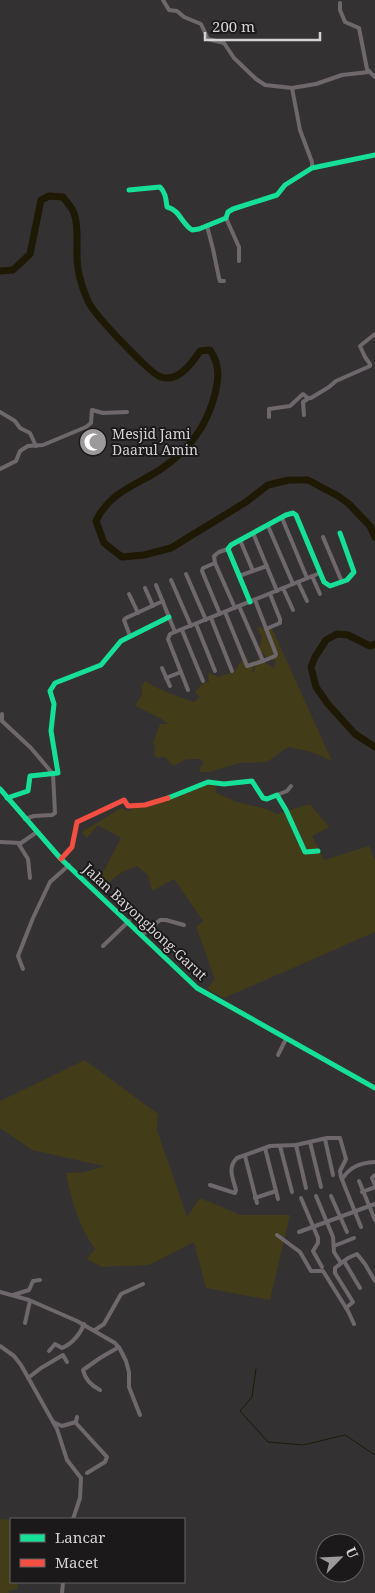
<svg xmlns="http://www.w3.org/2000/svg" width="375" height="1593" viewBox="0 0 375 1593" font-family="'Noto Serif',serif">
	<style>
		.green { fill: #423c18 }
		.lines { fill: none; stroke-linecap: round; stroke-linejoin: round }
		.stream { stroke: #1d1905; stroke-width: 1 }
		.river { stroke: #1d1905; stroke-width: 7 }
		.street { stroke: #6e686d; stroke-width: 4 }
		.fast { stroke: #16e098; stroke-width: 5 }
		.jam { stroke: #f24e42; stroke-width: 5 }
		.labels { text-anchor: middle; stroke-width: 4; stroke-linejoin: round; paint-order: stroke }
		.poi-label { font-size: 14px; fill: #d5d2d4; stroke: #1b191a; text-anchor: start }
		.street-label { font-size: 14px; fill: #d5d2d4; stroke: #1b191a }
	</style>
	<rect width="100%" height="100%" fill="#343133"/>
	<g class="green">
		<path d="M270 624 332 761 312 752 288 747 267 762 239 763 210 772H200V767L204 763 199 759H187L173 766 165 757 157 758 154 754 155 747 153 743 160 724H168L160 718 135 706 142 695 141 687 145 681C159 690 178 697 194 702L200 697 195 692 203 683 209 682 208 675 210 673 218 677 235 671 239 664 247 657 249 664 254 667 252 672 253 673 258 658 274 668 276 661 266 657 259 649 262 636 257 629 260 627 263 628 269 627Z"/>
		<polygon points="215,782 216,793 237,802 267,809 277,814 310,804 329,827 312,836 324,860 369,846 375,860 375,932 224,998 207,989 215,979 196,927 203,921 174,879 152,891 148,875 137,866 122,872 100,889 94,884 97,884 99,880 121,838 98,825 87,838 82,832 121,808 129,811 135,806 145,805 190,789"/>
		<path d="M85 1060 158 1114 157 1130 187 1217 200 1198 241 1215H290L270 1300 206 1288 194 1242 149 1265 102 1267 87 1259 95 1249C78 1224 72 1202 66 1173L85 1172 104 1166 32 1150 0 1128V1101Z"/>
		<polygon points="0,1519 11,1520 11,1582 17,1582 18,1589 9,1591 9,1593 0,1593"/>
	</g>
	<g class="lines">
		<polyline class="stream" points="256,1369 252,1397 240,1411 268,1442 303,1445 345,1435 375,1455"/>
		<g class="river">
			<path d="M0 271 13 270 30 254 41 200 49 196 63 197C66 202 72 207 74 213 81 232 73 257 80 278 82 286 85 295 89 303 95 315 150 374 161 377 178 383 192 363 200 351L210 350C220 365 219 377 215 394 207 426 188 451 161 469 136 486 110 491 96 521L104 543 122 557 144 555 171 548 246 502 268 485 289 480H308L338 496 349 504 370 526 375 537"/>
			<polyline points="375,644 370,646 348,635 337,634 326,640 315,657 311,667 316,687 328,704 355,734 375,747"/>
		</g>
		<g class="street">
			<polyline points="163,0 169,10 177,11 184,17 201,24 208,39 224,43 234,58 256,79 265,85 292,88 316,84 342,75 369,72"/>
			<polyline points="340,3 340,10 345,22 359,28 367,69 375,77"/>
			<polyline points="292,88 300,130 312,162 312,168"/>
			<polyline points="226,218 239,247 239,261"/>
			<polyline points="207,226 213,249 219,278 220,281 224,281"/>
			<polyline points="0,412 15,421 20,428 30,433 36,446"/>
			<polyline points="304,415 303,402 309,398"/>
			<polyline points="269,417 269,409 290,406 303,394 308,398 311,398 329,387 336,381 370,366 370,364 365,357 360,346 375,334"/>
			<polyline points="0,469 16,461 20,451 28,446 43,445 86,427 91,423 92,410 103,413 127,412"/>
			<polyline points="282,518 307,578"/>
			<polyline points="268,526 293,584"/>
			<polyline points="253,533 277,591"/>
			<polyline points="323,537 342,582"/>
			<polyline points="240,540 253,571"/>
			<polyline points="228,549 219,552 214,556 215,563 235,608"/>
			<polyline points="215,563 203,568 202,571 220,614"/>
			<polyline points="186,574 206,620"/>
			<polyline points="239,576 267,566"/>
			<polyline points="312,576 320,594"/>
			<polyline points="171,580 191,626"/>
			<polyline points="298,582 307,601"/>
			<polyline points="156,585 175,632"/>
			<polyline points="145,588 153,606"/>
			<polyline points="283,588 293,610"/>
			<polyline points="129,594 138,613"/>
			<polyline points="239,606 263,661 275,656 276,654 255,600"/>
			<polyline points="225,612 247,666 263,661"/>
			<polyline points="211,618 232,671"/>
			<polyline points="196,624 215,671"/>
			<polyline points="266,629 280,623 280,619 270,594"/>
			<polyline points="182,630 203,681"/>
			<polyline points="130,636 124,620 126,618 163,601"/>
			<polyline points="162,668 170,686"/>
			<polyline points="166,678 181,672"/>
			<polyline points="188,690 168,639 170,634 320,573"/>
			<polyline points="2,714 2,721 31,748 53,774 55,813 52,815 34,816 25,819"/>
			<polyline points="277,795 287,791 291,786"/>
			<polyline points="0,842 21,843 37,832"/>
			<polyline points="18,843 28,859 30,878"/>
			<polyline points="142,935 160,920 166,920 184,925"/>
			<polyline points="103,946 129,921"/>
			<polyline points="23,969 18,956 33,918 50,882 69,865"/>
			<polyline points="278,1055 286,1039"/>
			<polyline points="325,1139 333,1175"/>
			<polyline points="310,1142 321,1187"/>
			<polyline points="296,1145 306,1188"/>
			<polyline points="280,1146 292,1192"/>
			<polyline points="265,1148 278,1199"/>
			<polyline points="245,1156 257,1203"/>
			<polyline points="375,1175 372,1178 375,1185"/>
			<path d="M342 1179C351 1166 360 1163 375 1162"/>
			<polyline points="359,1181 375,1220"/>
			<path d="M210 1185 235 1193 236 1190C233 1179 227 1167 237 1158L270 1146 296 1145 327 1138H340L346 1159 340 1171 341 1177 361 1227"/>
			<polyline points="362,1192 375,1187"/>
			<polyline points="316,1196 333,1237 334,1252 341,1263"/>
			<polyline points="331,1196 347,1232"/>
			<polyline points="255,1198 276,1191"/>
			<polyline points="301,1198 318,1238 318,1243 313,1251 322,1267"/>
			<polyline points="299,1232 375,1204"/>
			<polyline points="277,1235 300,1252 311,1271 323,1271 348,1311 354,1324"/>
			<polyline points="334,1246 354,1238"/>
			<polyline points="344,1261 360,1288"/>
			<polyline points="0,1292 29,1300 77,1321 115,1343 120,1349 126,1361 129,1372 129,1387 140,1415"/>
			<polyline points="13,1295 29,1290 33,1281 40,1280"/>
			<polyline points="346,1308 353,1302 335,1273 335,1268 348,1258 357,1254 365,1264 375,1281"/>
			<polyline points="25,1323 30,1301"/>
			<polyline points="95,1330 104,1324 121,1294 143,1284"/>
			<polyline points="0,1346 14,1356 21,1365 57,1429 67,1460 81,1478 80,1498 73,1519"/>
			<path d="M49 1351 55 1344 62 1348C72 1344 81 1333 84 1324"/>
			<polyline points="28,1378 41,1368 63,1355 67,1362"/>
			<path d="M100 1390C92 1386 85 1379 83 1370L100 1358 119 1347"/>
			<polyline points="53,1422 62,1426 76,1422 77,1417"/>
			<polyline points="75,1422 107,1457 105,1462 87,1473"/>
			<polyline points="62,1593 63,1582"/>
		</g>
		<g class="fast">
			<path d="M129 190 160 187C166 193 166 200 167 207 180 210 181 223 192 230L199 229 226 218 228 212 233 209 277 195 285 185 312 168 375 155"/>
			<polyline points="250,602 228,549 231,545 286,515 293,513 296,515 324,582 330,586 347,580 354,572 340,533"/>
			<polyline points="0,789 61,859 197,988 375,1088"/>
			<polyline points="7,798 28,791 30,776 58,773 51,731 54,704 50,691 55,683 101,665 121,641 169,617"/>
			<polyline points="168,798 208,782 224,784 252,781 263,798 267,799 277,795 286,810 305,852 318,851"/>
		</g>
		<polyline class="jam" points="61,859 72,847 77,822 124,800 128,806 145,805 168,798"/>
	</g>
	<defs>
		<g id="mosque-disc" transform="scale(1.4375)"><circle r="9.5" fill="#9d9a9c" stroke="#1b191a"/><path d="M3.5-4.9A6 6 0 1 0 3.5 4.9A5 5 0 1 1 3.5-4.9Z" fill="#fff"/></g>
	</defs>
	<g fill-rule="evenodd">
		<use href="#mosque-disc" x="93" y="442"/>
	</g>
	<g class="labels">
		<g class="poi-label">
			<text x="112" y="439">Mesjid Jami<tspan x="112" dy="16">Daarul Amin</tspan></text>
		</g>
		<g class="street-label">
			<text transform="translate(145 922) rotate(43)" y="5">Jalan Bayongbong-Garut</text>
		</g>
	</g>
	<rect x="10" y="1518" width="175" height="65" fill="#1b191a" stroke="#656364"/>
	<rect x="20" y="1534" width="25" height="8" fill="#16e098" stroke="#656364"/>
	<text x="55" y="1543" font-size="15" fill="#d5d2d4">Lancar</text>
	<rect x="20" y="1559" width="25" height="8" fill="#f24e42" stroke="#656364"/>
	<text x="55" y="1568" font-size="15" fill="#d5d2d4">Macet</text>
	<g transform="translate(340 1558) rotate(66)"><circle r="24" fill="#1b191a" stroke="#656364"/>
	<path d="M0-4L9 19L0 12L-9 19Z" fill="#9d9a9c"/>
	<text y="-8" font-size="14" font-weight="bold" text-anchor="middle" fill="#d5d2d4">U</text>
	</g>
	<path d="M205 32v8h115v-8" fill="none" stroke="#d5d2d4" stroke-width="2.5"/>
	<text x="212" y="32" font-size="15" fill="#d5d2d4" stroke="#1b191a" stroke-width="4" paint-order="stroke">200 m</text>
</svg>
